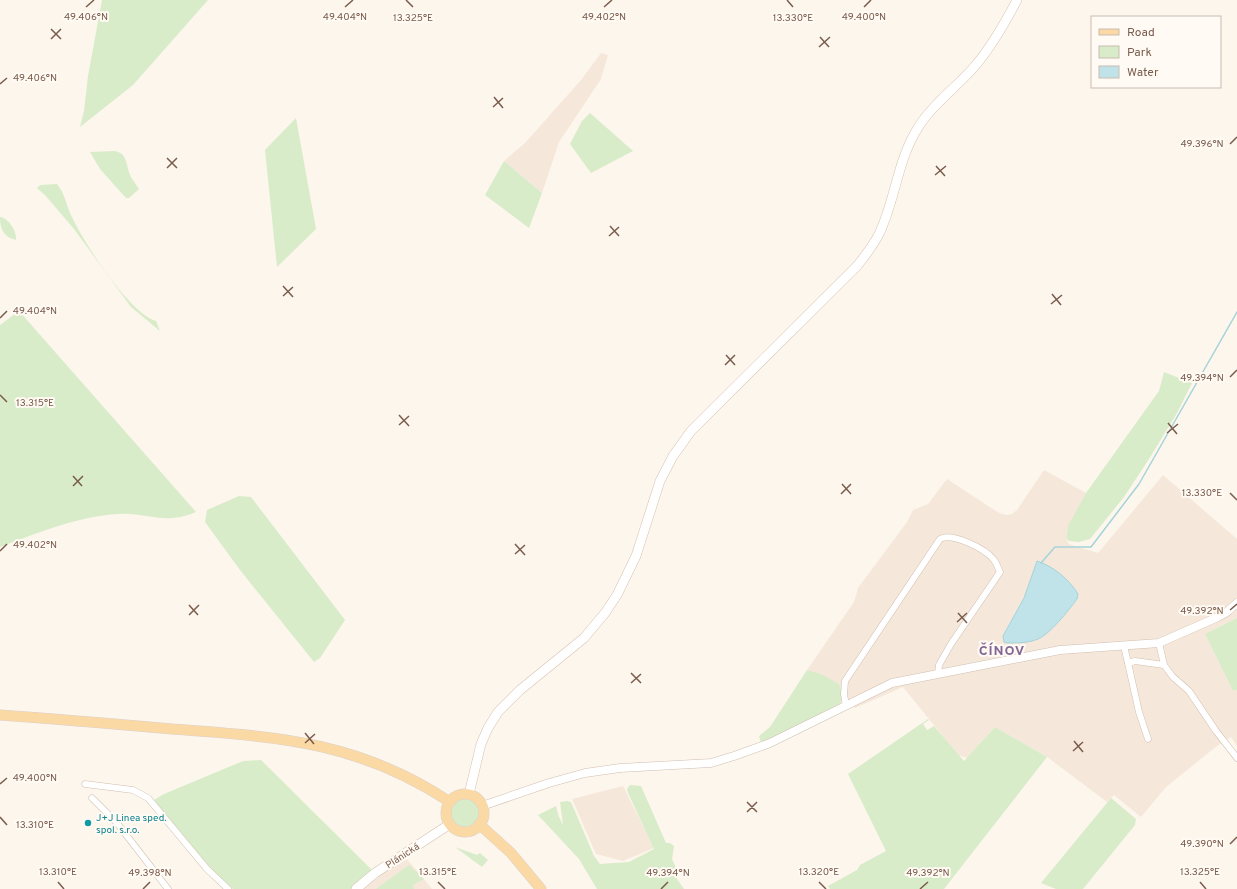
<svg xmlns="http://www.w3.org/2000/svg" width="1237" height="889" viewBox="0 0 1237 889" font-family="Overpass,sans-serif">
	<style>
		.residential { fill: #f5e8da }
		.green { fill: #d8ecc9 }
		.water { fill: #bfe3e8; stroke: #a5d3da }
		.lines { fill: none; stroke-linecap: round; stroke-linejoin: round }
		.stream { stroke: #a5d3da; stroke-width: 1.5 }
		.minor-casing { stroke: #d1beb0; stroke-width: 7 }
		.tertiary-casing { stroke: #d1beb0; stroke-width: 9 }
		.secondary-casing { stroke: #d6c0b0; stroke-width: 10 }
		.primary-casing { stroke: #dad1cd; stroke-width: 11 }
		.minor { stroke: #fff; stroke-width: 6 }
		.tertiary { stroke: #fff; stroke-width: 8 }
		.secondary { stroke: #fff; stroke-width: 9 }
		.primary { stroke: #fbd9a5; stroke-width: 10 }
		.ticks { fill: none; stroke: #7a5c4d; stroke-width: 1.5 }
		.culture-dot { fill: #0f9aa8; stroke: #fffaf3; stroke-width: 1.5 }
		.labels { text-anchor: middle; stroke-width: 4; stroke-linejoin: round; paint-order: stroke }
		.culture-label { font-size: 10px; fill: #0d838f; stroke: #fffaf3; text-anchor: start }
		.street-label { font-size: 10px; fill: #7a5c4d; stroke: #fffaf3 }
		.district-label { font-size: 14px; font-weight: bold; letter-spacing: 1px; fill: #846695; stroke: #fffaf3 }
		.ticks-label { font-size: 10px; text-anchor: middle; fill: #7a5c4d; stroke: #fffaf3; stroke-width: 4; stroke-linejoin: round; paint-order: stroke }
	</style>
	<rect width="100%" height="100%" fill="#fdf6ec"/>
	<g class="residential">
		<polygon points="601,53 608,55 601,79 559,142 542,193 504,161 525,143 581,80"/>
		<polygon points="1044,470 1086,493 1067,530 1066,538 1069,544 1098,553 1163,475 1237,539 1237,618 1205,634 1233,691 1237,690 1237,746 1231,737 1217,746 1166,787 1141,817 1114,795 1107,802 1047,757 995,727 967,758 958,755 903,687 855,708 842,697 839,684 807,670 854,602 858,588 907,522 913,510 928,504 947,479 999,513 1007,515 1012,514 1017,510"/>
		<polygon points="623,786 654,848 623,861 596,854 572,799"/>
		<polygon points="406,858 432,889 351,889 373,871"/>
	</g>
	<g class="green">
		<polygon points="102,0 208,0 133,85 80,127 84,111 88,76"/>
		<polygon points="590,113 633,151 591,173 570,144 582,121"/>
		<polygon points="296,118 316,229 277,267 265,150"/>
		<path d="M115 151C128 154 126 165 130 175 132 180 136 184 139 189L129 198H126L100 169 90 152Z"/>
		<polygon points="504,161 542,193 529,228 485,195"/>
		<path d="M57 184C66 195 66 206 72 217 84 243 130 314 156 321L160 331 131 307 74 229 45 195 37 188 40 185Z"/>
		<path d="M0 217C9 218 17 232 16 240 3 237 0 228 0 217Z"/>
		<path d="M19 311 196 512C162 526 149 512 118 514 79 516 37 533 0 547V325Z"/>
		<polygon points="1164,372 1192,383 1177,413 1149,459 1124,497 1090,539 1079,542 1069,541 1066,538 1068,526 1086,493 1159,391"/>
		<polygon points="239,496 251,497 345,620 320,658 314,662 240,570 205,522 207,510"/>
		<polygon points="1237,618 1237,690 1233,691 1205,634"/>
		<path d="M807 670 821 674 839 684C841 689 844 696 841 702 837 711 773 737 761 743L759 736 770 727Z"/>
		<polygon points="928,719 929,720 923,724 927,730 934,726 964,761 995,727 1047,757 944,889 830,889 828,886 857,870 860,865 886,851 848,774"/>
		<path d="M261 760 373 871 351 889H233C202 864 179 831 154 800L164 794 243 761Z"/>
		<polygon points="630,785 641,786 666,843 670,843 674,846 672,859 677,870 677,879 684,889 597,889 579,859 538,815 556,806 559,817 563,825 560,802 567,801 571,802 594,856 600,864 629,862 654,849 628,793 627,789"/>
		<polygon points="1111,798 1136,819 1135,825 1083,889 1056,889 1041,883"/>
		<circle cx="465" cy="813" r="14"/>
		<polygon points="455,847 477,855 480,853 488,860 482,867"/>
		<polygon points="409,865 424,879 413,885 414,889 376,889"/>
	</g>
	<path class="water" d="M1037 561C1053 566 1070 580 1078 594L1077 599C1069 610 1050 634 1038 639 1029 643 1017 643 1007 643L1004 642 1003 636 1024 598Z"/>
	<g class="lines">
		<polyline class="stream" points="1041,563 1055,547 1091,547 1139,484 1237,312"/>
		<g class="minor-casing">
			<g id="minor">
				<polyline points="1159,643 1164,665"/>
				<polyline points="1124,646 1128,663 1135,661 1164,665 1173,677 1189,691 1216,731 1237,758"/>
				<polyline points="1128,663 1139,712 1148,739"/>
				<path d="M846 706 844 694 845 681 940 539C952 532 986 549 994 560 997 564 998 568 1000 572L951 644 939 665 938 674"/>
				<polyline points="85,784 133,790 148,798 207,869 228,889"/>
				<polyline points="92,798 117,823 168,889"/>
			</g>
		</g>
		<g class="tertiary-casing">
			<polyline id="tertiary" points="482,806 549,783 585,773 620,768 711,763 734,756 770,743 892,683 1060,650 1159,643 1218,617 1227,612 1237,603"/>
		</g>
		<g class="secondary-casing">
			<g id="secondary">
				<path d="M469 794 481 744 488 728 498 712 520 690 584 638 605 613 617 595 636 556 660 481 673 456 691 431 857 266C865 256 873 246 879 234 895 201 897 163 916 131 930 106 956 88 975 66 991 47 1005 23 1017 0"/>
				<polyline points="356,889 375,873 450,824"/>
			</g>
		</g>
		<g class="primary-casing">
			<g id="primary">
				<path d="M0 715C57 719 115 724 172 729 278 737 358 741 450 802"/>
				<circle cx="465" cy="813" r="19"/>
				<polyline points="479,824 511,853 541,889"/>
			</g>
		</g>
		<use href="#minor" class="minor"/>
		<use href="#tertiary" class="tertiary"/>
		<use href="#secondary" class="secondary"/>
		<use href="#primary" class="primary"/>
	</g>
	<path class="ticks" d="M406 0 413 7M787 0 793 7M86 7 94 0M345 7 353 0M604 7 612 0M864 7 871 0M51 29 61 39M820 37 829 47M51 39 61 29M819 47 830 37M0 84 7 78M494 97 503 108M493 107 503 98M1230 144 1237 137M167 158 177 168M936 166 945 176M167 168 177 158M935 175 946 166M610 226 619 236M609 236 619 227M283 286 293 297M1052 294 1061 305M283 296 293 287M1051 304 1062 295M0 318 7 311M726 355 735 365M725 365 735 355M1230 377 1237 370M0 395 7 402M399 415 409 426M1168 423 1177 434M399 425 409 416M1167 433 1178 424M73 476 82 486M842 484 851 494M73 486 83 476M1230 493 1237 500M841 494 851 484M515 544 525 555M0 551 7 544M515 554 525 545M189 605 198 615M1230 610 1237 604M958 613 967 623M189 615 199 605M957 622 967 613M631 673 641 683M631 683 641 674M305 733 314 744M1074 741 1083 752M305 743 315 734M1073 751 1083 742M0 784 7 778M747 802 757 812M747 812 757 802M0 817 7 825M1230 844 1237 837M58 882 64 889M438 882 445 889M819 882 826 889M1200 882 1206 889M143 889 150 882M661 889 668 882M920 889 928 882"/>
	<circle class="culture-dot" cx="88" cy="823" r="4"/>
	<g class="labels">
		<g class="culture-label">
			<text x="96" y="821">J+J Linea sped.<tspan x="96" dy="12">spol. s.r.o.</tspan></text>
		</g>
		<g class="street-label">
			<text transform="translate(402 855) rotate(-33)" y="4">Plánická</text>
		</g>
		<g class="district-label">
			<text x="1002" y="655">ČÍNOV</text>
		</g>
	</g>
	<g class="ticks-label">
		<text x="86" y="20">49.406°N</text>
		<text x="345" y="20">49.404°N</text>
		<text x="604" y="20">49.402°N</text>
		<text x="864" y="20">49.400°N</text>
		<text x="413" y="21">13.325°E</text>
		<text x="793" y="21">13.330°E</text>
		<text x="35" y="81">49.406°N</text>
		<text x="1202" y="147">49.396°N</text>
		<text x="35" y="314">49.404°N</text>
		<text x="1202" y="381">49.394°N</text>
		<text x="35" y="406">13.315°E</text>
		<text x="1202" y="496">13.330°E</text>
		<text x="35" y="548">49.402°N</text>
		<text x="1202" y="614">49.392°N</text>
		<text x="35" y="781">49.400°N</text>
		<text x="35" y="828">13.310°E</text>
		<text x="1202" y="847">49.390°N</text>
		<text x="58" y="875">13.310°E</text>
		<text x="438" y="875">13.315°E</text>
		<text x="819" y="875">13.320°E</text>
		<text x="1200" y="875">13.325°E</text>
		<text x="150" y="876">49.398°N</text>
		<text x="668" y="876">49.394°N</text>
		<text x="928" y="876">49.392°N</text>
	</g>
	<rect x="1091" y="16" width="130" height="72" fill="#fffaf3" stroke="#cabbb1"/>
	<rect x="1099" y="29" width="20" height="6" fill="#fbd9a5" stroke="#cabbb1"/>
	<text x="1127" y="36" font-size="12" fill="#7a5c4d">Road</text>
	<rect x="1099" y="46" width="20" height="12" fill="#d8ecc9" stroke="#cabbb1"/>
	<text x="1127" y="56" font-size="12" fill="#7a5c4d">Park</text>
	<rect x="1099" y="66" width="20" height="12" fill="#bfe3e8" stroke="#cabbb1"/>
	<text x="1127" y="76" font-size="12" fill="#7a5c4d">Water</text>
</svg>
